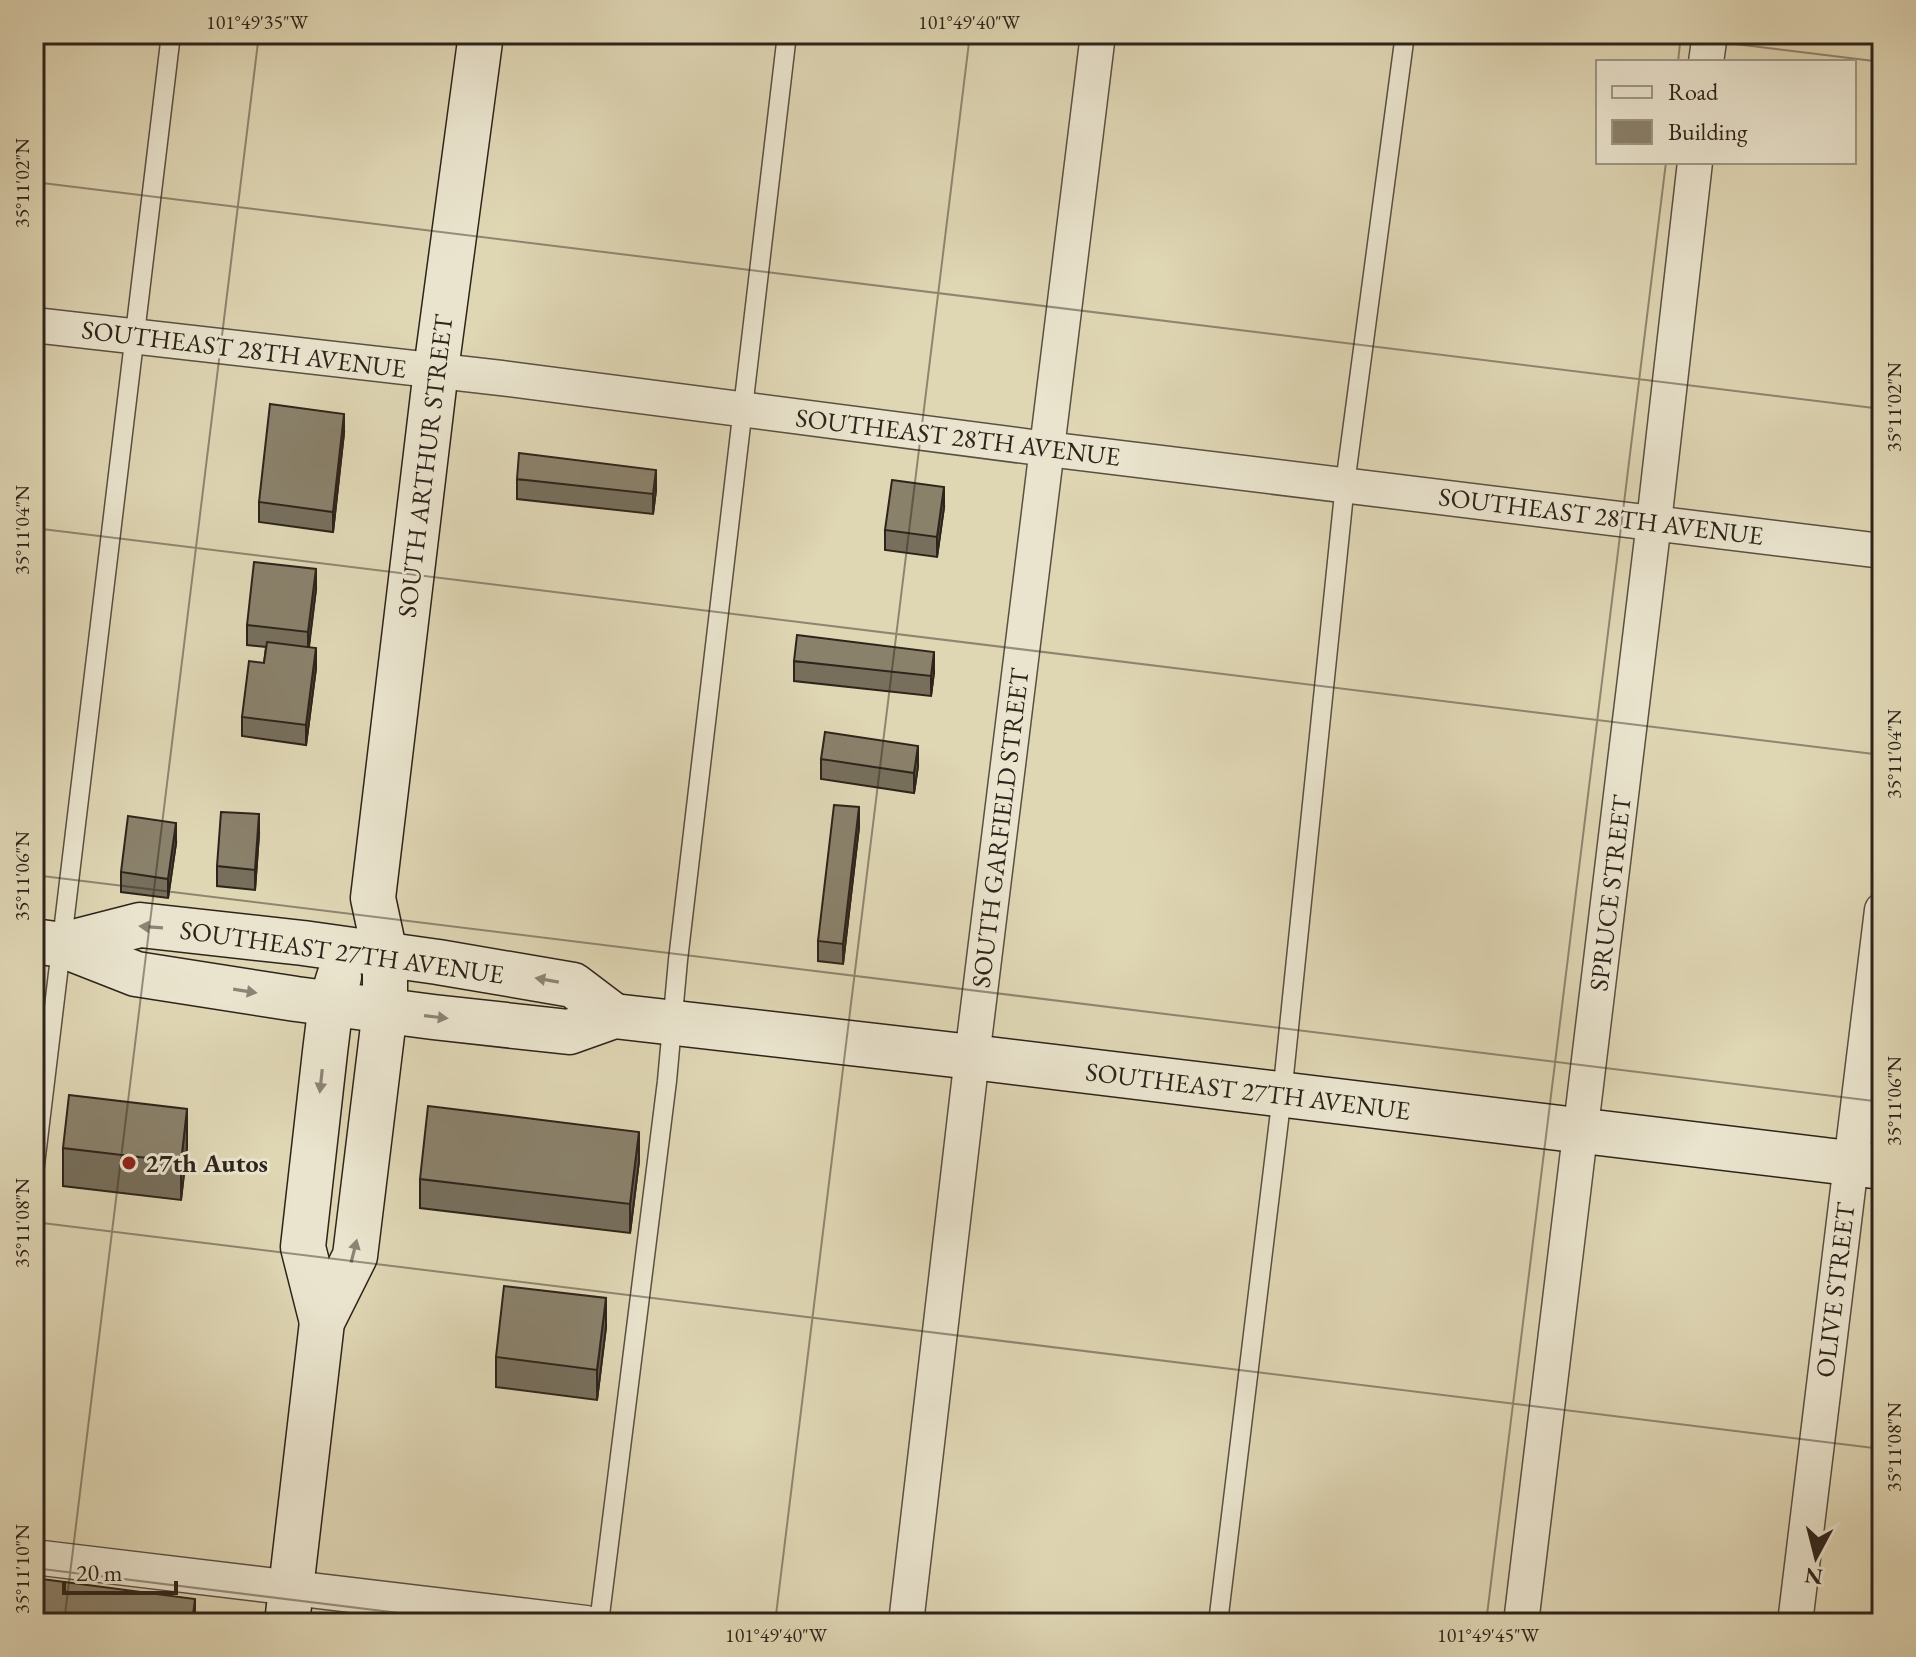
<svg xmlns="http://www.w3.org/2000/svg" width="1916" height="1657" viewBox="0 0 1916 1657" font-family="'EB Garamond',serif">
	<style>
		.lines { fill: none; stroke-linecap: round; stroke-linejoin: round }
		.lane-casing { stroke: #5a5041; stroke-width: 21 }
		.street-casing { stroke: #5a5041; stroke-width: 37 }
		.secondary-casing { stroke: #2e241b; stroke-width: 47 }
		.lane { stroke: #eae4ce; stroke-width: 18 }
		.street { stroke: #eae4ce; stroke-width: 34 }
		.secondary { stroke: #eae4ce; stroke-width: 44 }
		.wall { fill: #776f5c; stroke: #2e241b; stroke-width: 2 }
		.shaded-wall { fill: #615a4b; stroke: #2e241b; stroke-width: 2 }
		.building { fill: #8a816b; stroke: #2e241b; stroke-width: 2 }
		.oneway { fill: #8c8474 }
		.ticks { fill: none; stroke: #2e241b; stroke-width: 2; stroke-opacity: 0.45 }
		.poi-dot { fill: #8f2418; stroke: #eae4ce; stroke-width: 3 }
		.labels { text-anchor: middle; stroke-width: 6; stroke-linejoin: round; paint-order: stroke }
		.street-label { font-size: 26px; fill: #2e241b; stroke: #eae4ce }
		.poi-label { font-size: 26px; font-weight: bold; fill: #2e241b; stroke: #eae4ce; text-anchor: start }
		.neatline { fill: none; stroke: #2e241b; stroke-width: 3 }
		.ticks-label { font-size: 20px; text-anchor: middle; fill: #2e241b }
	</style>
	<rect width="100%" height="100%" fill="#dfd6b4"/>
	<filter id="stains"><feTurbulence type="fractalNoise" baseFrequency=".0025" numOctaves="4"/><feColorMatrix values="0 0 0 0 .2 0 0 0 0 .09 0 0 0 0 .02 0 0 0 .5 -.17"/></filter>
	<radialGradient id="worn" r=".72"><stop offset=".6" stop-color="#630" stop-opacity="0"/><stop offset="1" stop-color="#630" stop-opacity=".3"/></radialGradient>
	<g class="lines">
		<g class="lane-casing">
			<g id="lane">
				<polyline points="34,1173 171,34"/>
				<polyline points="599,1623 667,1081 678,960 787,34"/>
				<polyline points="1218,1623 1282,1095 1345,484 1405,34"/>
			</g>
		</g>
		<g class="street-casing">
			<g id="street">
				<polyline points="1706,62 1710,34"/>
				<polyline points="34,325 501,378 1047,449 1882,551"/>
				<polyline points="34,1557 586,1623"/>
				<polyline points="906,1623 972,1057 1098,34"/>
				<polyline points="1521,1623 1654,522 1695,162"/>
				<polyline points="1795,1623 1882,910"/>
			</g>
		</g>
		<g class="secondary-casing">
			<g id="secondary">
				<polyline points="34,941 62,945 136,974 296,999 433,1017 569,1032 614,1016 972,1057 1882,1167"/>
				<polyline points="62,945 140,925 303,943 438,962 573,985 614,1016"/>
				<polyline points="322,1322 303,1247 325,1052 331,1003 339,977"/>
				<polyline points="287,1623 322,1322 355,1256 385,1010 385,954 373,898 436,370 481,34"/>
			</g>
		</g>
		<use href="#lane" class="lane"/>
		<use href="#street" class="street"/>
		<use href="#secondary" class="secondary"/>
	</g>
	<g class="wall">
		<polygon points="344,433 333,532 259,522 259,502"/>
		<polygon points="517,479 656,490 653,514 517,499"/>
		<polygon points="944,507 937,557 885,550 885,530"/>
		<polygon points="316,589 309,647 316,668 306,745 242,736 242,717 264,663 266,647 247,645 247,625"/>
		<polygon points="794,661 934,672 931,696 794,681"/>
		<polygon points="821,759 918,766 914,793 821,779"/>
		<polygon points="859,827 843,964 818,961 818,941"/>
		<polygon points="259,834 255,890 217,886 217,866"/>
		<polygon points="176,843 168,898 121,892 121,872"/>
		<polygon points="187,1147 181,1200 63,1186 63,1148"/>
		<polygon points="639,1161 630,1233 420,1208 420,1179"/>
		<polygon points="606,1327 597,1400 496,1387 496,1357"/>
	</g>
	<g class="shaded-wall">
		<polygon points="344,414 344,433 333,532 333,512"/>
		<polygon points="656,470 656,490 653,514 653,494"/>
		<polygon points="944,487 944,507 937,557 937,537"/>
		<polygon points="316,569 316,589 308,652 308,632"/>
		<polygon points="316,648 316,668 306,745 306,725"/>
		<polygon points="934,652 934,672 931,696 931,676"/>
		<polygon points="918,746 918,766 914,793 914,773"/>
		<polygon points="859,807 859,827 843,964 843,944"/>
		<polygon points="259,814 259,834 255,890 255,870"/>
		<polygon points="176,823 176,843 168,898 168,879"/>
		<polygon points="187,1109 187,1147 181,1200 181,1162"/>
		<polygon points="639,1132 639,1161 630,1233 630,1204"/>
		<polygon points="606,1298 606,1327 597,1400 597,1370"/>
		<polygon points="195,1599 195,1623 192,1623"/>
	</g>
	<g class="building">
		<polygon points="270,404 344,414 333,512 259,502"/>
		<polygon points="519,453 656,470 653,494 517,479"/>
		<polygon points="892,480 944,487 937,537 885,530"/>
		<polygon points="254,562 316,569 308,632 247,625"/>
		<polygon points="797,635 934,652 931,676 794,661"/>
		<polygon points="267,642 316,648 306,725 242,717 249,661 264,663"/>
		<polygon points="825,732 918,746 914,773 821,759"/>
		<polygon points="834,805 859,807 843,944 818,941"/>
		<polygon points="221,812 259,814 255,870 217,866"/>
		<polygon points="128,816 176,823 168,879 121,872"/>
		<polygon points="69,1095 187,1109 181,1162 63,1148"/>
		<polygon points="428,1106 639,1132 630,1204 420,1179"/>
		<polygon points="504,1286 606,1298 597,1370 496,1357"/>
		<polygon points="34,1578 195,1599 192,1623 34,1623"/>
	</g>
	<defs><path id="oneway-solid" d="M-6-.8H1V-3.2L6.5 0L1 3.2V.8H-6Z" transform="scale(2)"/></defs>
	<g class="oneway">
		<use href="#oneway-solid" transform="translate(151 927) rotate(-176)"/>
		<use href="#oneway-solid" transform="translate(547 980) rotate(-170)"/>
		<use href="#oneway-solid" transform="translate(245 991) rotate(9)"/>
		<use href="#oneway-solid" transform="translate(436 1017) rotate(7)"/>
		<use href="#oneway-solid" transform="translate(321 1081) rotate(96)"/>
		<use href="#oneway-solid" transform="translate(354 1251) rotate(-76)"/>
	</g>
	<path class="ticks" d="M1654 34 1882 62M1678 62 1681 34M34 182 1882 409M34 528 1882 755M34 875 1882 1102M34 1222 1882 1449M34 1568 480 1623M64 1623 259 34M775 1623 970 34M1486 1623 1666 162"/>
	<circle class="poi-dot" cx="129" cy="1163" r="8"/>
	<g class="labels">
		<g class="street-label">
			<text transform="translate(244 349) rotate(7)" y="9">SOUTHEAST 28TH AVENUE</text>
			<text transform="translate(958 437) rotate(7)" y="9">SOUTHEAST 28TH AVENUE</text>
			<text transform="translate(425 466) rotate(-83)" y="9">SOUTH ARTHUR STREET</text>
			<text transform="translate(1601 516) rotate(7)" y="9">SOUTHEAST 28TH AVENUE</text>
			<text transform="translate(1000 828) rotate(-83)" y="9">SOUTH GARFIELD STREET</text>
			<text transform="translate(1610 893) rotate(-83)" y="9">SPRUCE STREET</text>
			<text transform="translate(342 952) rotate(8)" y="9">SOUTHEAST 27TH AVENUE</text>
			<text transform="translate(1248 1091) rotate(7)" y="9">SOUTHEAST 27TH AVENUE</text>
			<text transform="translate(1835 1290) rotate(-83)" y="9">OLIVE STREET</text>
		</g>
		<g class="poi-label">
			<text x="145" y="1172">27th Autos</text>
		</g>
	</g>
	<rect width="1916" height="1657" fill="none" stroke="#dfd6b4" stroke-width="88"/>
	<rect x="1596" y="60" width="260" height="104" fill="#eae4ce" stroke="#9f9786" stroke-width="2"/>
	<rect x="1612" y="86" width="40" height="12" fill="#eae4ce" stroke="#9f9786" stroke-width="2"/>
	<text x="1668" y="100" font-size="24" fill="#2e241b">Road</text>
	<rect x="1612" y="120" width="40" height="24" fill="#8a816b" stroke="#9f9786" stroke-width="2"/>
	<text x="1668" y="140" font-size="24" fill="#2e241b">Building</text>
	<g transform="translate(1816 1557) rotate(187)" stroke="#eae4ce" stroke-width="6" paint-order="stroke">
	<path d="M0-6L14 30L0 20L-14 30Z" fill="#2e241b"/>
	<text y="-12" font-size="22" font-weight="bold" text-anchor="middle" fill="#2e241b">N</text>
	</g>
	<path d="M64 1581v12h112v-12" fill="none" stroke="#2e241b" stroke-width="4"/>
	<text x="76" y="1581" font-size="24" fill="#2e241b" stroke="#eae4ce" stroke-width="6" paint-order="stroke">20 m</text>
	<rect x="44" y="44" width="1828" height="1569" class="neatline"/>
	<g class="ticks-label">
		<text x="257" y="29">101°49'35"W</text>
		<text x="969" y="29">101°49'40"W</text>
		<text transform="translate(22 183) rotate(-90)" y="7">35°11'02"N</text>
		<text transform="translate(1894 407) rotate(-90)" y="7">35°11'02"N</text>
		<text transform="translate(22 530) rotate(-90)" y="7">35°11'04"N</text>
		<text transform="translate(1894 754) rotate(-90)" y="7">35°11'04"N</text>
		<text transform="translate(22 876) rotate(-90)" y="7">35°11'06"N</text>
		<text transform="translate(1894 1101) rotate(-90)" y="7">35°11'06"N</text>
		<text transform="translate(22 1223) rotate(-90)" y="7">35°11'08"N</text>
		<text transform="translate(1894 1447) rotate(-90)" y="7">35°11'08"N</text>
		<text transform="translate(22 1569) rotate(-90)" y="7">35°11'10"N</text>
		<text x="776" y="1642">101°49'40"W</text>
		<text x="1488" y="1642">101°49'45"W</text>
	</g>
	<rect width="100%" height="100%" filter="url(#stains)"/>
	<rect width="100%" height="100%" fill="url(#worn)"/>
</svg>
